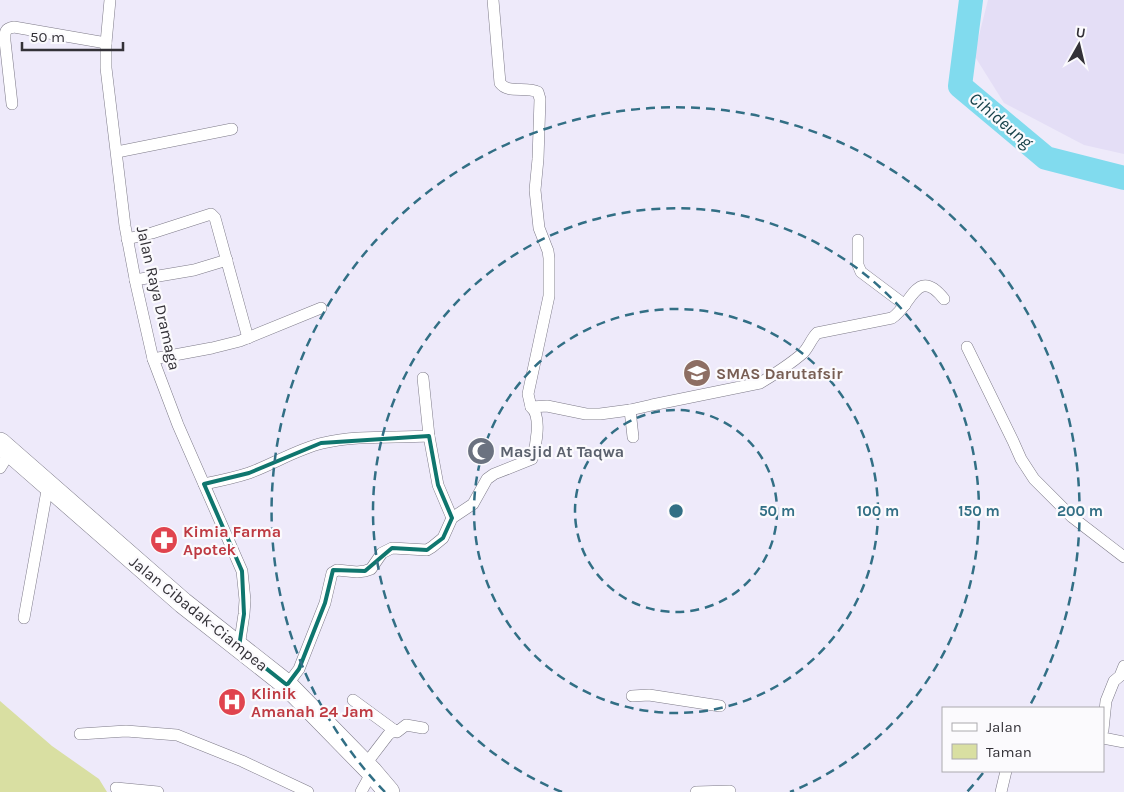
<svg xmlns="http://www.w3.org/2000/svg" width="1124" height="792" viewBox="0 0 1124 792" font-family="Karla,sans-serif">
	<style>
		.built { fill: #e4def6 }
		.green { fill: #d9dfa2 }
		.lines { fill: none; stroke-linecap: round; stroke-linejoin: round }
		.river { stroke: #81dbee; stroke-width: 24 }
		.street-casing { stroke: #7d7a88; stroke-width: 12 }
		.highway-casing { stroke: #7d7a88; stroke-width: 22 }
		.street { stroke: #fff; stroke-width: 11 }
		.highway { stroke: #fff; stroke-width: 21 }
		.marked { fill: none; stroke: #0f766e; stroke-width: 4; stroke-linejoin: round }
		.ring { fill: none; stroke: #326f85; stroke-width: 2.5; stroke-dasharray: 9 6 }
		.labels { text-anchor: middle; stroke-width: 4.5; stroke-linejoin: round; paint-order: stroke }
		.street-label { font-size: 16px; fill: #333137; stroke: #fbfafd }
		.education-label { font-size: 16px; font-weight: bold; fill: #785e54; stroke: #fbfafd; text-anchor: start }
		.worship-label { font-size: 16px; font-weight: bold; fill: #5b616d; stroke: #fbfafd; text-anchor: start }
		.health-label { font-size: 16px; font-weight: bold; fill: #be3a42; stroke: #fbfafd; text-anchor: start }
		.water-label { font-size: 18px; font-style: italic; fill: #18434b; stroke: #fbfafd }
		.centre { fill: #326f85; stroke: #fbfafd; stroke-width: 2.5 }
		.ring-label { font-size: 15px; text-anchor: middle; font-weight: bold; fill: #326f85; stroke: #fbfafd; stroke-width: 4.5; stroke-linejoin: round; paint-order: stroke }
	</style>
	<rect width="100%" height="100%" fill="#eeeafa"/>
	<polygon class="built" points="988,0 1124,0 1124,154 1084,145 1004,103 974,55"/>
	<polygon class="green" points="0,701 52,746 99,779 107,792 0,792"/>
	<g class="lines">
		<polyline class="river" points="971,0 960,86 1046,158 1124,178"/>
		<g class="street-casing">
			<g id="street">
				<polyline points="110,0 106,43 106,68 125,226 136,284 153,359 178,425 242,571 245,600 244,614 239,647"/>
				<path d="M493 0 500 83C508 94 526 86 538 92L540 99 538 159 535 190 539 228 548 251 549 258V296L528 394 531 407"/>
				<path d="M12 104 5 41C5 32 4 29 14 27L106 43"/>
				<polyline points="117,152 232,129"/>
				<polyline points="127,239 152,233 211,214 215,218 248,338"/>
				<polyline points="858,240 858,265 861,272 905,305"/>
				<polyline points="135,280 194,270 227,260"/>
				<polyline points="967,347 1013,441 1021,459 1034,479 1072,517 1124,557"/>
				<polyline points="153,359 212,348 240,341 321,308"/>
				<polyline points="423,378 429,436 438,485 452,518"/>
				<polyline points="630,410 633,437"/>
				<polyline points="0,468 10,452"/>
				<path d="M204 484C219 481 234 478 249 473 274 464 297 449 323 443 357 435 394 438 429 436"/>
				<polyline points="24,618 48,485"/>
				<path d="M287 685 299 669 325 603 332 573 337 570 357 572 365 571 371 569 382 553 392 548 427 550 432 547 443 538 452 518 473 504 487 479 494 474 532 459C536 446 542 416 531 407L547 406 586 414H600L630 410 652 405 760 383C772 376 793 362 803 353 809 347 811 339 817 333L892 318C911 306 917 265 944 299"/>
				<polyline points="632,696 649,695 720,706"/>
				<polyline points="353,700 394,730"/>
				<polyline points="1103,730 1106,701 1114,681 1120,676 1124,666"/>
				<polyline points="80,734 126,731 177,735 242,761 308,792"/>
				<polyline points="1103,738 1124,742"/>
				<polyline points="365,765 388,735 394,730 397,732 406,725 423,728"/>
				<polyline points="116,788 158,792"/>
				<polyline points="361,792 372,772"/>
				<polyline points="696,792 730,791"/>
				<polyline points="1001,792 1006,771"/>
			</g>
		</g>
		<g class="highway-casing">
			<polyline id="highway" points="0,443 183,603 287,685 372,772 389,792"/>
		</g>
		<use href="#street" class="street"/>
		<use href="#highway" class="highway"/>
	</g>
	<path class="marked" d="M429 436 438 485 452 518 443 538 427 550 392 548 365 571 333 570 325 603 299 669 287 685 239 647 244 614 242 571 204 484 249 473 321 443Z"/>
	<g class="ring">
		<circle cx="676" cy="511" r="101"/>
		<circle cx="676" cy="511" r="202"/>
		<path d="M562 792A303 303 0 1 1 790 792"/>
		<path d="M983 773A404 404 0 0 1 967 792M385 792A404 404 0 1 1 1029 707"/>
	</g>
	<defs>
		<g id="school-disc" transform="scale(1.4375)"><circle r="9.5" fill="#8d6e63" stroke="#fbfafd"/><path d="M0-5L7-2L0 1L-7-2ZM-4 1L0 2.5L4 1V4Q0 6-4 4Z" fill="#fff"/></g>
		<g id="mosque-disc" transform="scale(1.4375)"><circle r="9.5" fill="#6b7280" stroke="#fbfafd"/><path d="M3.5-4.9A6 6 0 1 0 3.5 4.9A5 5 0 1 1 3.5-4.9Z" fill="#fff"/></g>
		<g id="pharmacy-disc" transform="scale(1.4375)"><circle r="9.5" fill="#e0444e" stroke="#fbfafd"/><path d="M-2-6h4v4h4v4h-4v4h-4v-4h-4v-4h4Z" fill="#fff"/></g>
		<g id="hospital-disc" transform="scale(1.4375)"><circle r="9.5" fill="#e0444e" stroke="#fbfafd"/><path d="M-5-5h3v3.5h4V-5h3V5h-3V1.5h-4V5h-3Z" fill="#fff"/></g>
	</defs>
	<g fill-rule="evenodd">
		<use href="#school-disc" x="697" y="373"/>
		<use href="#mosque-disc" x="481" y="451"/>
		<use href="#pharmacy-disc" x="164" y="540"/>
		<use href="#hospital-disc" x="232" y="702"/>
	</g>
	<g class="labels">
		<g class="street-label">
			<text transform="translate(159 298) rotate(77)" y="6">Jalan Raya Dramaga</text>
			<text transform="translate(199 613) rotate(39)" y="6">Jalan Cibadak-Ciampea</text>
		</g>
		<g class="education-label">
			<text x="716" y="379">SMAS Darutafsir</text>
		</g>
		<g class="worship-label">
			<text x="500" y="457">Masjid At Taqwa</text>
		</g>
		<g class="health-label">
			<text x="183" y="537">Kimia Farma<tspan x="183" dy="18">Apotek</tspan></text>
			<text x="251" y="699">Klinik<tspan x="251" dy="18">Amanah 24 Jam</tspan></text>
		</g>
		<g class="water-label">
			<text transform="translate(1001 120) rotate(40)" y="6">Cihideung</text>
		</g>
	</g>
	<circle cx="676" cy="511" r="8" class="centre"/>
	<g class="ring-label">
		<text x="777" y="516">50 m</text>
		<text x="878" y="516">100 m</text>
		<text x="979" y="516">150 m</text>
		<text x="1080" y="516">200 m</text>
	</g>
	<rect x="942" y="707" width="162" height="65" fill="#fbfafd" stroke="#abaaae"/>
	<rect x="952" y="723" width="25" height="8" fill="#ffffff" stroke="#abaaae"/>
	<text x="986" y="732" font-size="15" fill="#333137">Jalan</text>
	<rect x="952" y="744" width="25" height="15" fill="#d9dfa2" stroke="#abaaae"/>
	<text x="986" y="757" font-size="15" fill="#333137">Taman</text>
	<g transform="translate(1079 45) rotate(8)" stroke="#fbfafd" stroke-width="4" paint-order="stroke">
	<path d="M0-4L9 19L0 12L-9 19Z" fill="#333137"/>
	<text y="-8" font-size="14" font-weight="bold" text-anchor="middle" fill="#333137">U</text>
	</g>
	<path d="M22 42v8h101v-8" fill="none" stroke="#333137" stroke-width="2.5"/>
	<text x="30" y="42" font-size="15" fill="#333137" stroke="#fbfafd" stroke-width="4" paint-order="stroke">50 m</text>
</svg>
